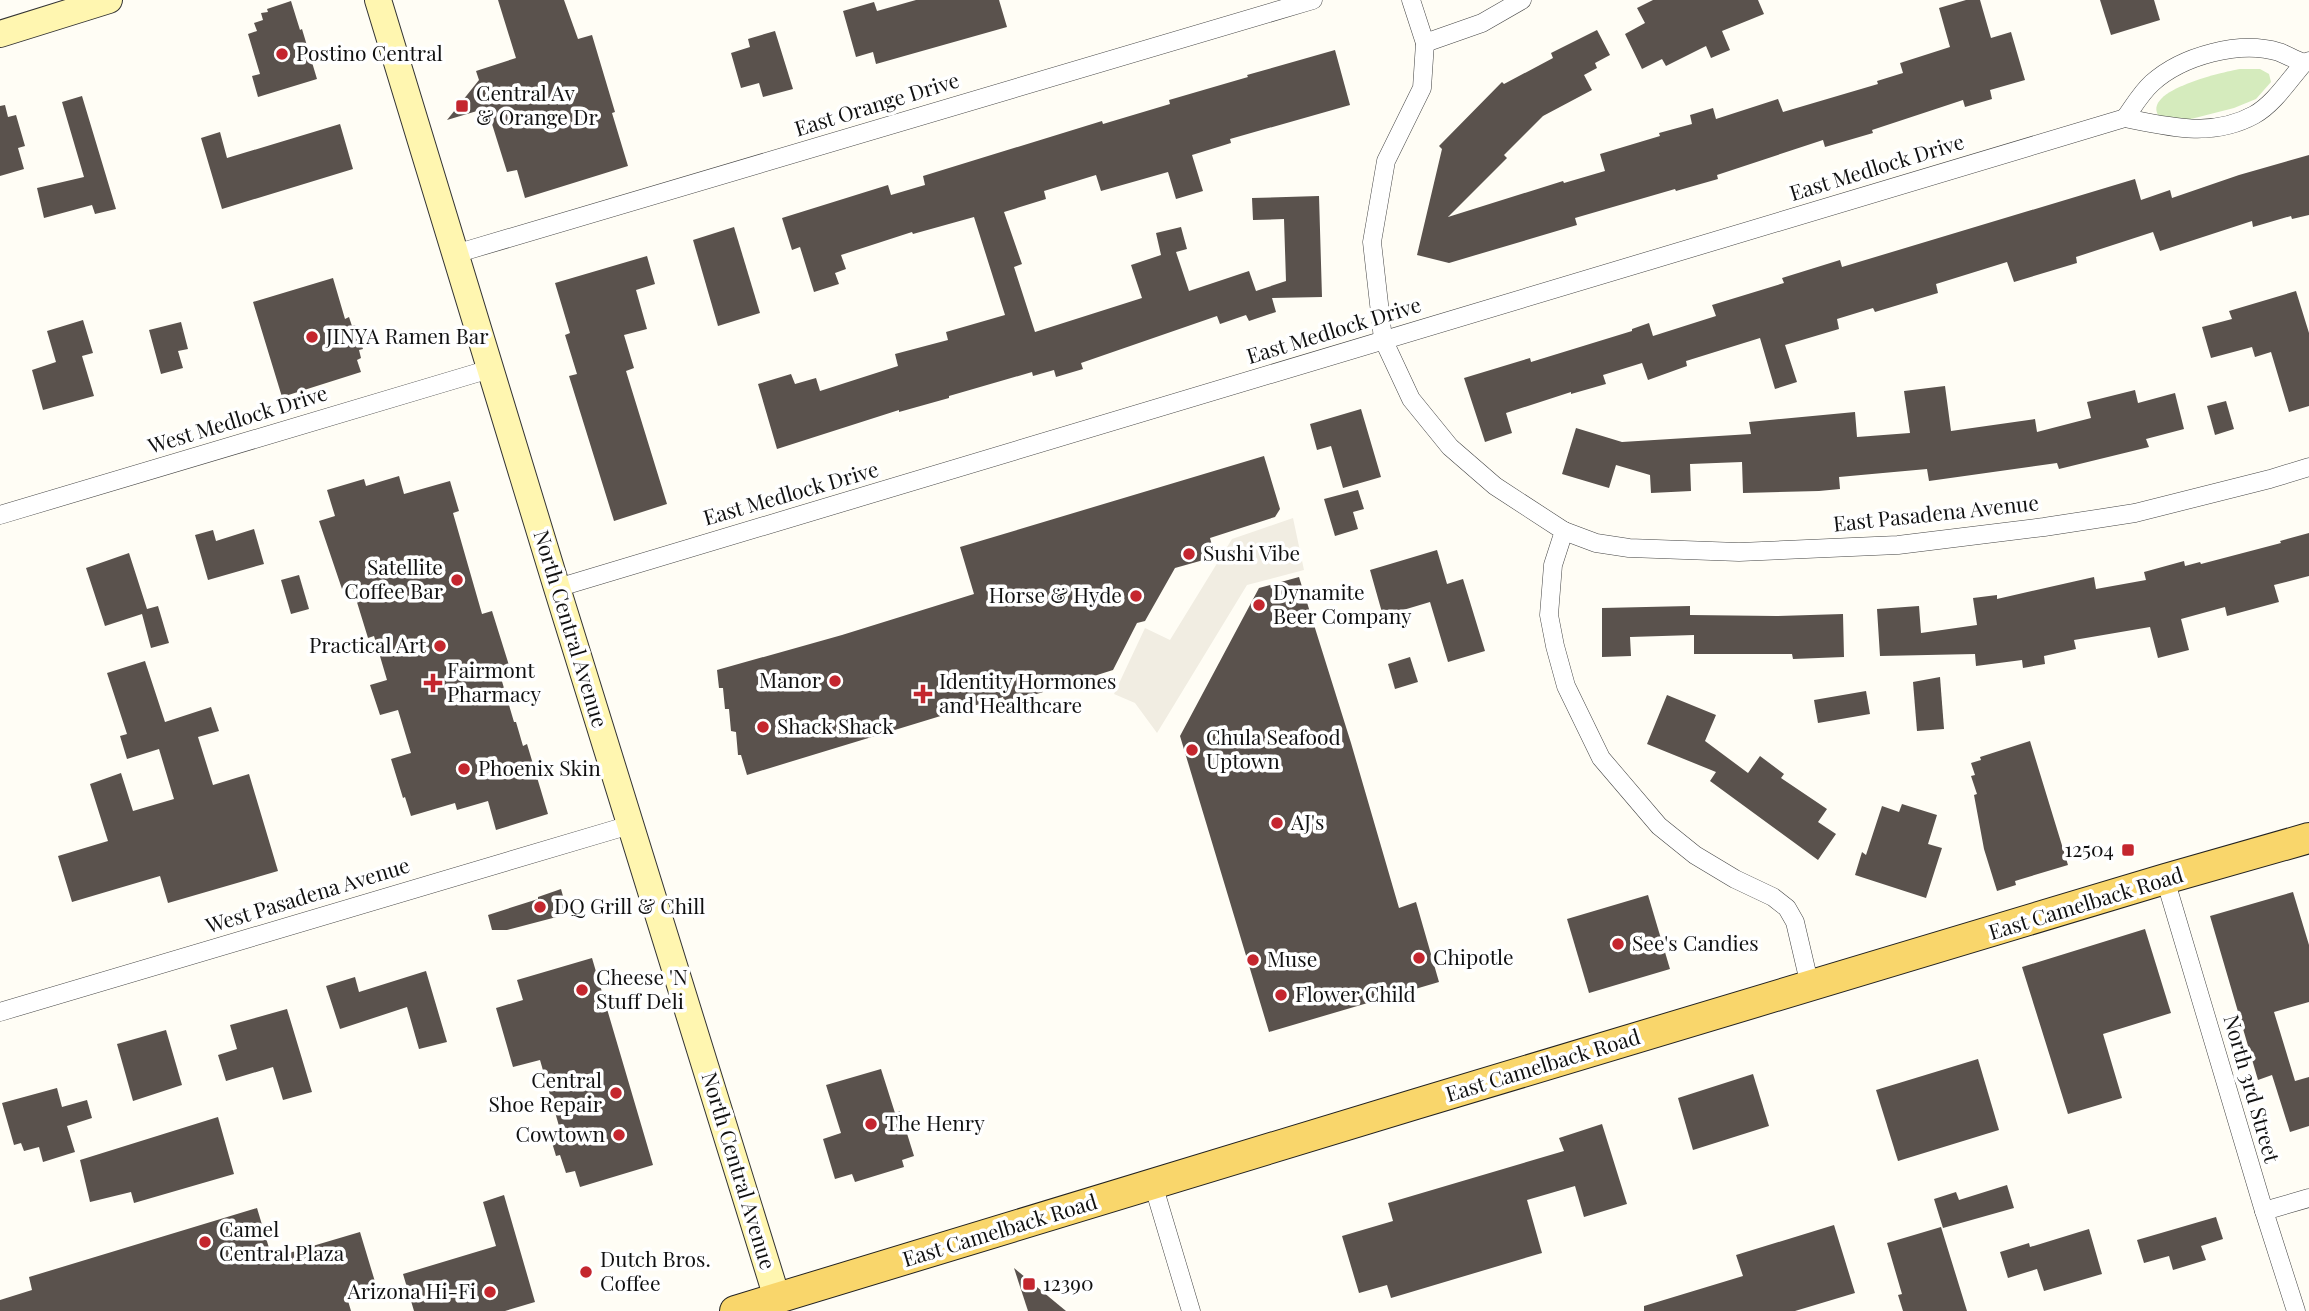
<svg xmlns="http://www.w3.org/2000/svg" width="2309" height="1311" viewBox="0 0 2309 1311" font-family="'Playfair Display',serif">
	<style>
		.green { fill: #d5ebbd }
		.plaza { fill: #f1ede2 }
		.building { fill: #5a524d }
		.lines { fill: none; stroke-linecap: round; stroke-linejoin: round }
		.street-casing { stroke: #444; stroke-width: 19 }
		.secondary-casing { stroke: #333; stroke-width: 28 }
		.primary-casing { stroke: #222; stroke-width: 32 }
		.street { stroke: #fff; stroke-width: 18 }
		.secondary { stroke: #fff6b0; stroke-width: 26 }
		.primary { stroke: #f9d66b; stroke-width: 30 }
		.poi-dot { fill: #c4262e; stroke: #fff; stroke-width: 2.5 }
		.labels { text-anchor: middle; stroke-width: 7; stroke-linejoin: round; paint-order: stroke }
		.poi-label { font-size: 21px; fill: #111; stroke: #fff; text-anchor: start }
		.street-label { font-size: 21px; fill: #111; stroke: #fff }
	</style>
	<rect width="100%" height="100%" fill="#fffdf5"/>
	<path class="green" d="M2240 69H2260L2269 74 2271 82 2256 99 2234 108 2187 120H2162C2133 92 2223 72 2240 69Z"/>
	<polygon class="plaza" points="1293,518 1304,570 1247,585 1157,733 1135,703 1114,694 1145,628 1170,640 1232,539"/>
	<g class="building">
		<polygon points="498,0 564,0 578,39 592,35 615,112 612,113 628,166 525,198 517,170 507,172 487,108 447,120 479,80 476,71 516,58"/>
		<polygon points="916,0 999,0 1007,27 876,64 873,52 856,57 843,11 874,2 877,11"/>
		<polygon points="1653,0 1758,0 1764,14 1722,31 1730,50 1711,58 1706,46 1666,66 1662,59 1642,69 1625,34 1645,23 1637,8"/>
		<polygon points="1966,0 1980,0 1991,38 2011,32 2025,80 1990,90 1992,99 1965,107 1963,100 1872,130 1873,133 1825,147 1823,140 1717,175 1718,179 1676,191 1675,189 1575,218 1577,225 1449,263 1417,255 1442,149 1439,146 1502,82 1504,84 1553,58 1551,53 1597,30 1610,55 1595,63 1597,68 1584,75 1592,90 1543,116 1504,155 1507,158 1448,217 1563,181 1564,183 1605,171 1600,154 1660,136 1659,133 1692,124 1690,115 1713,108 1716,119 1778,99 1783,112 1878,84 1877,81 1903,73 1900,63 1950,47 1939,8"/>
		<polygon points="2100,0 2154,0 2160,20 2111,35"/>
		<polygon points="291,1 300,30 302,29 317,79 258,97 252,76 260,74 248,34 257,31 254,23 263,20 261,13 268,12 267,9"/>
		<polygon points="775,31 793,89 763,97 759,83 741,88 731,53 750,47 748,39"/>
		<polygon points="1335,50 1350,105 1230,139 1231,143 1192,155 1203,191 1176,199 1168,172 1101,191 1096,175 1044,191 1046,199 1004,212 1022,264 1014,267 1035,332 1142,298 1131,265 1161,255 1156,233 1181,227 1187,249 1176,252 1189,291 1249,271 1256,291 1286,281 1284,219 1253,220 1252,198 1319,196 1322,297 1272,298 1276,312 1249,321 1246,315 1220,324 1217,316 1081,363 1083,369 1056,377 1054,370 1033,376 1032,372 949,396 949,398 899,412 899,410 777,449 758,384 791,374 795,384 816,378 820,391 898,366 895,354 948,340 946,332 1005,315 974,217 913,234 912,232 841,255 846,269 835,273 839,284 814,292 800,247 792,250 782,218 888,185 891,195 925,185 923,176 1102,121 1103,124 1170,104 1169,100 1248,77 1247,75"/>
		<polygon points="82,96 116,209 95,214 92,205 44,218 37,188 84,177 62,102"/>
		<polygon points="5,105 8,117 16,115 25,146 18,148 24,169 0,176 0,106"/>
		<polygon points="340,124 353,169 222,209 201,138 220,132 227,158"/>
		<polygon points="2309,155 2309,215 2292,219 2291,216 2253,227 2252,221 2160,251 2153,232 2076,257 2077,263 2014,282 2007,262 1936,284 1938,293 1875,312 1873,308 1837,319 1839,329 1785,345 1797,382 1775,389 1760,338 1686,361 1687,366 1648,380 1642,363 1603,375 1606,384 1571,394 1571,392 1506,413 1512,433 1485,442 1464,378 1530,358 1531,362 1632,331 1632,329 1649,323 1653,336 1716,316 1712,305 1784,283 1782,278 1840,260 1842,267 2135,179 2141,200 2170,190 2172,198 2239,175"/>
		<polygon points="734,227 760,313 718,326 693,240"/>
		<polygon points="647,256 655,284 636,290 647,329 624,335 634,368 626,371 667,504 614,521 569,376 577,374 565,335 570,333 555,283"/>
		<polygon points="333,278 345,319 349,317 352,326 355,325 363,349 359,350 361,358 357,360 361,372 282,397 253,302"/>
		<polygon points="2296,291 2309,333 2309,406 2289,412 2271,352 2255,357 2252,347 2211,358 2202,327 2232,319 2229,311"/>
		<polygon points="83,320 93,353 82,356 94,396 43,410 32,370 56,362 47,331"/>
		<polygon points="181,322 188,349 178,351 183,368 161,374 149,330"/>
		<polygon points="1945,386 1951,431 2035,419 2037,432 2091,418 2087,402 2135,390 2138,403 2175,393 2184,429 2146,439 2149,447 2059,469 2057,463 1929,481 1927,469 1839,477 1840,489 1819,491 1743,493 1742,462 1690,464 1691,491 1651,493 1650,475 1616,465 1609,488 1562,474 1576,428 1622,442 1751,434 1749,422 1855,412 1857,437 1910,433 1904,391"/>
		<polygon points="2226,401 2234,429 2215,435 2207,406"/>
		<polygon points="1361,409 1381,477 1343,488 1331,446 1317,450 1310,424"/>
		<polygon points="1264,456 1280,509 1275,517 1210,538 1213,549 1207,559 1175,568 1145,621 1137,623 1113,670 1005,704 1003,697 747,775 741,755 738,755 736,732 731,731 729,709 725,709 723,688 719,688 717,670 842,635 974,594 960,547"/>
		<polygon points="399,476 404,494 450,481 459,511 453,513 482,614 492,611 512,675 501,678 514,722 516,722 523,746 527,744 548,814 496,830 488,801 457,810 455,803 411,816 405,797 403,798 391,759 411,753 398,710 380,715 370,685 387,680 374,636 368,638 352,586 342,589 319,521 335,516 327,490 364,479 366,486"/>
		<polygon points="1358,490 1364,509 1353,512 1358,529 1335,536 1324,499"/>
		<polygon points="254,529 264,564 208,580 195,535 213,530 216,541"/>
		<polygon points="2309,533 2309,576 2274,585 2279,602 2227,616 2225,607 2181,619 2189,650 2158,658 2150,627 2074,640 2076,649 2044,656 2045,664 2023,668 2022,660 1976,666 1975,654 1880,656 1877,609 1919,606 1921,633 1977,625 1973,598 1997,595 1997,599 2094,577 2096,589 2146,580 2144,572 2184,561 2185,566 2200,562 2201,564 2281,543 2280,541"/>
		<polygon points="1437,550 1447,584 1463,579 1485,651 1448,662 1430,602 1383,616 1370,570"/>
		<polygon points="129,553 147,609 158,606 169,643 151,648 142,614 105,626 86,568"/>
		<polygon points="299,575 309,609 291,614 281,580"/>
		<polygon points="1299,577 1351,743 1399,908 1416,902 1439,982 1269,1032 1180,736 1259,588"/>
		<polygon points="1690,606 1690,615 1776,616 1843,614 1844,657 1793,659 1792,654 1694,654 1694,635 1630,637 1631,656 1602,657 1602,608"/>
		<polygon points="1410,657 1418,682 1395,689 1388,664"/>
		<polygon points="145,661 165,722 211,707 219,731 198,737 213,785 249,774 278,871 168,903 160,876 72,902 58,856 108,841 90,784 121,773 133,811 174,799 159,749 127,759 120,736 127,734 107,673"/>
		<polygon points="1940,677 1944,729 1917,731 1913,682"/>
		<polygon points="1866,691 1870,714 1818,723 1814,700"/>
		<polygon points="1667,695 1716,715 1705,741 1748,773 1760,756 1784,774 1781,778 1827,809 1818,822 1836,834 1818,860 1710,781 1716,772 1647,744"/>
		<polygon points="2030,741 2068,865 2015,881 2016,885 1997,891 1984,849 1974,795 1977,794 1971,776 1975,775 1971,763 1981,760 1980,757"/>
		<polygon points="1902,804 1937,815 1928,844 1942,848 1926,898 1855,875 1862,852 1866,855 1882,806 1899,812"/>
		<polygon points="561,889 568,914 507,930 492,930 488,915 538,899 538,897"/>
		<polygon points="2293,892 2309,945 2309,1002 2274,1012 2295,1081 2309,1077 2309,1126 2290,1132 2272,1075 2258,1080 2210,916"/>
		<polygon points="1648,895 1670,969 1589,993 1567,919"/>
		<polygon points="2145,929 2171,1013 2103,1034 2122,1098 2068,1114 2022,967"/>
		<polygon points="592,958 653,1165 580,1187 575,1171 566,1173 560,1155 556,1156 550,1136 561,1133 540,1060 513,1067 496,1008 523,1000 517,980"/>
		<polygon points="426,971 447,1042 419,1049 407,1007 340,1029 326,986 355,977 359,992"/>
		<polygon points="287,1009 312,1092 283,1100 273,1067 226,1081 218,1055 237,1049 230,1025"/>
		<polygon points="166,1030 182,1085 133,1101 117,1044"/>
		<polygon points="1978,1059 1999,1130 1898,1161 1876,1090"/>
		<polygon points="881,1069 895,1113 900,1111 914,1156 902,1160 904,1167 855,1182 852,1174 835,1179 823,1139 841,1133 826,1085"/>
		<polygon points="1753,1074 1769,1126 1693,1150 1678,1098"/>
		<polygon points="57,1088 62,1107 87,1100 92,1118 67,1126 75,1152 43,1162 39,1147 24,1151 21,1143 14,1145 2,1103"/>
		<polygon points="218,1117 234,1174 134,1203 131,1192 90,1202 80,1160"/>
		<polygon points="1602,1124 1627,1204 1584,1217 1575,1186 1527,1200 1542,1253 1391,1298 1387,1285 1359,1293 1342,1236 1393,1221 1388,1203 1564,1151 1559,1138"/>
		<polygon points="2007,1185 2014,1208 1943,1228 1934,1199 1956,1192 1959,1200"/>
		<polygon points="504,1195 535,1302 505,1311 414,1311 403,1274 496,1246 483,1202"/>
		<polygon points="257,1208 272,1258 360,1232 376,1285 346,1294 351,1311 0,1311 0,1300 32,1290 29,1277"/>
		<polygon points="2216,1217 2223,1239 2201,1246 2206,1260 2173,1270 2169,1256 2144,1263 2137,1240"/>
		<polygon points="1834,1225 1855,1293 1795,1311 1644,1311 1644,1306 1743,1276 1736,1255"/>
		<polygon points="1941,1227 1967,1311 1903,1311 1898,1295 1902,1294 1887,1243"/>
		<polygon points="2089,1229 2102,1274 2044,1291 2037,1269 2008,1278 2000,1252 2029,1243 2030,1247"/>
		<polygon points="1014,1268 1066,1311 1028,1311"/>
	</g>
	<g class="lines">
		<g class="street-casing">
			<g id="street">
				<polyline points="1411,0 1425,43 1422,88 1386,161 1372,242 1383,339 1411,399 1450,447 1495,486 1564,531 1553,565 1549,615 1555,646 1566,686 1601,758 1659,826 1695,855 1735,879 1773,897 1787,908 1795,922 1810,986"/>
				<polyline points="1425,43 1482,23 1522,0"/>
				<path d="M2125 118C2133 107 2141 93 2152 83 2182 56 2239 40 2279 52 2287 55 2295 60 2304 63"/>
				<polyline points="455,254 1313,0"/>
				<polyline points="0,515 490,369"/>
				<polyline points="1564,531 1596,543 1629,548 1739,552 1898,545 2044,527 2135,513 2270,479 2309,467"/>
				<path d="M557 588 2125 118C2169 127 2212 138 2254 115 2274 104 2289 80 2304 63L2309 61"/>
				<polyline points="2165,879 2264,1211 2296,1311"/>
				<polyline points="0,1012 630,825"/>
				<polyline points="1153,1184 1191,1311"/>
				<polyline points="2264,1211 2309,1198"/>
			</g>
		</g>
		<g class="secondary-casing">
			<g id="secondary">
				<polyline points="378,0 557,588 777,1298"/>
				<polyline points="0,34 109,0"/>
			</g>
		</g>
		<g class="primary-casing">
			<polyline id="primary" points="735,1311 1416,1104 2165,879 2309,838"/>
		</g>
		<use href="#street" class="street"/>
		<use href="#secondary" class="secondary"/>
		<use href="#primary" class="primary"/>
	</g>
	<g class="poi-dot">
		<circle cx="282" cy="54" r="7"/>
		<rect x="455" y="99" width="14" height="14" rx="3.5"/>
		<circle cx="312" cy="337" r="7"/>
		<circle cx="1189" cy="554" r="7"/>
		<circle cx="457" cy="580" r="7"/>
		<circle cx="1136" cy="596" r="7"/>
		<circle cx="1259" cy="605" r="7"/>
		<circle cx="440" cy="646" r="7"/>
		<circle cx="835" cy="681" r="7"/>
		<path d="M429.5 672.5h7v7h7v7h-7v7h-7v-7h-7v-7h7z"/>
		<path d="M919.5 683.5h7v7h7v7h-7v7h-7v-7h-7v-7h7z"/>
		<circle cx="763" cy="727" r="7"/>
		<circle cx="1192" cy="750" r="7"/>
		<circle cx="464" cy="769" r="7"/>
		<circle cx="1277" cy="823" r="7"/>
		<rect x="2121" y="843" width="14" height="14" rx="3.5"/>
		<circle cx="540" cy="907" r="7"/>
		<circle cx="1618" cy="944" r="7"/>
		<circle cx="1419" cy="958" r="7"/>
		<circle cx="1253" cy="960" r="7"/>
		<circle cx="582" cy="990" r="7"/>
		<circle cx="1281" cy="995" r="7"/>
		<circle cx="616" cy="1093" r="7"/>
		<circle cx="871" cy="1124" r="7"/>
		<circle cx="619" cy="1135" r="7"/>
		<circle cx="205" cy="1242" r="7"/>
		<circle cx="586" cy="1272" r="7"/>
		<rect x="1022" y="1277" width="14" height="14" rx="3.5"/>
		<circle cx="490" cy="1292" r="7"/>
	</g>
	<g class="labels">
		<g class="poi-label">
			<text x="296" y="61">Postino Central</text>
			<text x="476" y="101">Central Av<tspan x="476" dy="24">&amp; Orange Dr</tspan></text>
			<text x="326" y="344">JINYA Ramen Bar</text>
			<text x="1203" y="561">Sushi Vibe</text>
			<text x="443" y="575" text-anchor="end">Satellite<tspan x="443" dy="24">Coffee Bar</tspan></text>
			<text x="1273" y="600">Dynamite<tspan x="1273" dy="24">Beer Company</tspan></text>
			<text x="1122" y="603" text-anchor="end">Horse &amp; Hyde</text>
			<text x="426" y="653" text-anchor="end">Practical Art</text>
			<text x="447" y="678">Fairmont<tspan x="447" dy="24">Pharmacy</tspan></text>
			<text x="821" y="688" text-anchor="end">Manor</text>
			<text x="939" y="689">Identity Hormones<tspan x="939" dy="24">and Healthcare</tspan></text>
			<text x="777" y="734">Shack Shack</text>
			<text x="1206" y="745">Chula Seafood<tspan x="1206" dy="24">Uptown</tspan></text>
			<text x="478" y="776">Phoenix Skin</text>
			<text x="1291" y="830">AJ's</text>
			<text x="2114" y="857" text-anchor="end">12504</text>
			<text x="554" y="914">DQ Grill &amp; Chill</text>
			<text x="1632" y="951">See's Candies</text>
			<text x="1433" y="965">Chipotle</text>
			<text x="1267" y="967">Muse</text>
			<text x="596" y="985">Cheese 'N<tspan x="596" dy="24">Stuff Deli</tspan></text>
			<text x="1295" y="1002">Flower Child</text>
			<text x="602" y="1088" text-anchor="end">Central<tspan x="602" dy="24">Shoe Repair</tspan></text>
			<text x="885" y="1131">The Henry</text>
			<text x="605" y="1142" text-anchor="end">Cowtown</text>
			<text x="219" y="1237">Camel<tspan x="219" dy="24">Central Plaza</tspan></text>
			<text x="600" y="1267">Dutch Bros.<tspan x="600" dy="24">Coffee</tspan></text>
			<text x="1043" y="1291">12390</text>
			<text x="476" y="1299" text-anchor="end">Arizona Hi-Fi</text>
		</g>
		<g class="street-label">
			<text transform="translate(877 105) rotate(-17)" y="7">East Orange Drive</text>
			<text transform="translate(1877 168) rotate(-17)" y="7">East Medlock Drive</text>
			<text transform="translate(1334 331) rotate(-17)" y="7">East Medlock Drive</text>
			<text transform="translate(238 420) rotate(-17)" y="7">West Medlock Drive</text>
			<text transform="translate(791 494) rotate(-16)" y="7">East Medlock Drive</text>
			<text transform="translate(1936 514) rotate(-6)" y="7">East Pasadena Avenue</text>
			<text transform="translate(570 629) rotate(73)" y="7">North Central Avenue</text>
			<text transform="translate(308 896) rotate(-17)" y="7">West Pasadena Avenue</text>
			<text transform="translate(2086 904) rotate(-17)" y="7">East Camelback Road</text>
			<text transform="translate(1543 1066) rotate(-17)" y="7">East Camelback Road</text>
			<text transform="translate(2251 1089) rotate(74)" y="7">North 3rd Street</text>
			<text transform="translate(738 1171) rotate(73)" y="7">North Central Avenue</text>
			<text transform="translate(1000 1231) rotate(-17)" y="7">East Camelback Road</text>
		</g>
	</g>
</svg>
